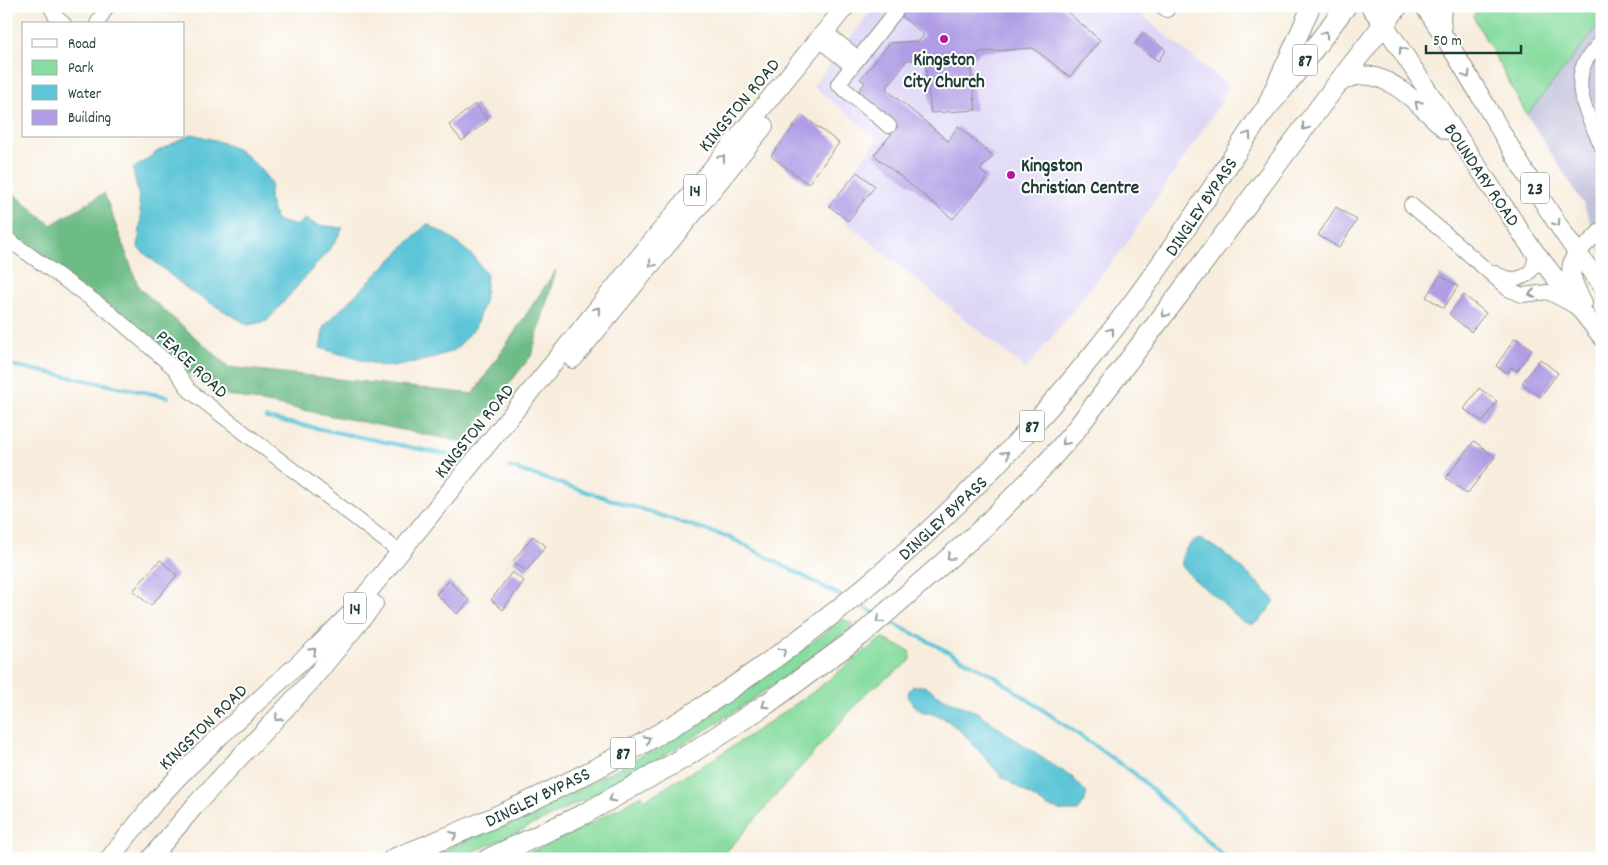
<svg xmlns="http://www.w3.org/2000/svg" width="1608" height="865" viewBox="0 0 1608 865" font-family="Dekko,sans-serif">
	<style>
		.built { fill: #ddd5f6 }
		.industrial { fill: #c2c1dc }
		.green { fill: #87dc9f; stroke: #538c6a }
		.forest { fill: #6dbc86; stroke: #467c5d }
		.water { fill: #5cc5d7; stroke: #3e8186 }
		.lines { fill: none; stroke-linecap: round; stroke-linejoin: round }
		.stream { stroke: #5cc5d7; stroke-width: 4 }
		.building { fill: #b09de5 }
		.minor-casing { stroke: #8c9588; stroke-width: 16 }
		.major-casing { stroke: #8c9588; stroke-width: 20 }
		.highway-casing { stroke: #8c9588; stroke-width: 22 }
		.minor { stroke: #fff; stroke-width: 14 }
		.major { stroke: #fff; stroke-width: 18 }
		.highway { stroke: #fff; stroke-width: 20 }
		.oneway { stroke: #8f9e9a }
		.poi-dot { fill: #b5179e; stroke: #fff; stroke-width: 2 }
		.labels { text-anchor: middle; stroke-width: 4; stroke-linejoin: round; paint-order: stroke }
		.shield { fill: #fff; stroke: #627771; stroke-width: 1 }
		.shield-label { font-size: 18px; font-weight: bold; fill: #1f3d34 }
		.poi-label { font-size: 19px; font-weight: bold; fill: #1f3d34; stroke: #fff }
		.street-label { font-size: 19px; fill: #1f3d34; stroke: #fff }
	</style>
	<rect width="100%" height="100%" fill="#fff"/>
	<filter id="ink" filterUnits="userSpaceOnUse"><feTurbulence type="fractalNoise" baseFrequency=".02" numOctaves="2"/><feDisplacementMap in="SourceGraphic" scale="10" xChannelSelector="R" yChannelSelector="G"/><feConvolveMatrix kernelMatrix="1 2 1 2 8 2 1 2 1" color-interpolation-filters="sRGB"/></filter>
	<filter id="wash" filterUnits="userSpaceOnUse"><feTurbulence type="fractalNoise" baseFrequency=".0096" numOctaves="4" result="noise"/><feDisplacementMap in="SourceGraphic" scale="20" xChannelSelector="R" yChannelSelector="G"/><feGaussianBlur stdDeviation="1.12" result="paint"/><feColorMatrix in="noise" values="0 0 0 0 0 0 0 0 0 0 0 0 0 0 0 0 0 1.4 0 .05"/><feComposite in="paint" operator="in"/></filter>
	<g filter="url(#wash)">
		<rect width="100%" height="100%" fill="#f8eddd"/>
		<polygon class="built" points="875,6 1130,6 1227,85 1220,104 1124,247 1026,369 826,206 878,139 813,86"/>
		<polygon class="industrial" points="1602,21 1602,254 1584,205 1527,115"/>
		<g class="green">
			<polygon points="1481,6 1602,6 1602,21 1527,115 1473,16"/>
			<path d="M843 619 854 625C754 704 646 772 530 826 512 835 494 843 475 851 468 853 461 858 454 859 444 860 433 859 423 859 523 818 620 772 710 714 756 685 800 652 843 619Z"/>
			<polygon points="882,638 909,651 911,659 909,662 867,692 720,859 515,859 582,828 642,795 644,800 715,758 765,725 813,692"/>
		</g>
		<polygon class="forest" points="6,187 51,225 104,193 139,288 229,367 473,394 556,270 531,356 463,442 217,393 41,266 6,237"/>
		<g class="water">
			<path d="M192 134C232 144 247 150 271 183L269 198 276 220 296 226 305 219 317 225 343 228 333 245 267 321 248 325 190 291 138 248 141 218 138 193 133 169 158 151Z"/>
			<polygon points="427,224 450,237 474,257 487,275 484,302 475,328 455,350 426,360 385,367 320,348 324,326"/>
			<path d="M1197 539C1218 542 1254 580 1270 595L1274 601C1271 607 1260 623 1253 624 1241 626 1225 604 1216 597 1203 587 1191 578 1181 565 1181 553 1188 544 1197 539Z"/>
			<polygon points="913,686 924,686 945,699 977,712 1030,750 1072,777 1087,793 1084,803 1078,811 1063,811 1048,807 1002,777 965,735 953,725 942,717 921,711 913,705 908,697 909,690"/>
		</g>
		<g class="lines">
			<g class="stream">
				<polyline points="6,364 168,397"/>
				<polyline points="266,418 454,456"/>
				<polyline points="509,467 731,538 843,597"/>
				<polyline points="856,604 877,614"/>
				<polyline points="887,620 991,674 1134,773 1227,859"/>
			</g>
		</g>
		<g id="blocks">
			<g class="building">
				<polygon points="907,6 940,6 942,8 944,6 1060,6 1100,40 1070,77 1033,48 980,52 970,63 976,110 931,113 925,60 907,60 886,89 948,141 958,126 993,156 980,170 988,177 953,219 874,155 898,126 857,94 865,82 860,79 890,43 919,41 924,35 900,15"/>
				<polygon points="1143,33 1166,50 1158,61 1135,44"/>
				<polygon points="475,104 488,120 462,141 449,125"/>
				<polygon points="802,115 839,143 808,184 771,156"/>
				<polygon points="857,172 875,186 848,221 829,206"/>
				<polygon points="1336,207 1357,220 1339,248 1318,235"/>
				<polygon points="1440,275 1458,286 1444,308 1426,297"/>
				<polygon points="1464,295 1486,313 1471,332 1449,314"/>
				<polygon points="1515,338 1532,349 1517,371 1511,367 1507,373 1496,366"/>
				<polygon points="1540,359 1558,373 1540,397 1522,383"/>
				<polygon points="1479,388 1497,401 1483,422 1464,409"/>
				<polygon points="1474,441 1495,457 1467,494 1446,478"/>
				<polygon points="533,536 546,546 526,571 513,561"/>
				<polygon points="160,560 177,575 151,606 133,591"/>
				<polygon points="512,572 524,581 503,610 491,600"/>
				<polygon points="449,581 470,601 457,614 436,594"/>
			</g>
		</g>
	</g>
	<g filter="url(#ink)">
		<use href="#blocks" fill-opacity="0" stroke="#8c9588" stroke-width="1"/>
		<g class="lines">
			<g class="minor-casing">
				<g id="minor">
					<polyline points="50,6 56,17 64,24"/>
					<polyline points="1162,6 1167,10"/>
					<polyline points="97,24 107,6"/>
					<polyline points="825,32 858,58"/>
					<polyline points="819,40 852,66"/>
					<path d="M1602 41C1596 48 1590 54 1585 62 1571 90 1591 121 1602 147"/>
					<polyline points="889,126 838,84 900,6"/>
					<polyline points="1411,205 1447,235 1508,289 1522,295 1548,292 1576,307"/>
					<polyline points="6,238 108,311 174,368 190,391 401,553"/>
					<polyline points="1578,253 1602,229"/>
					<path d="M1495 273C1514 285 1537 278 1535 253"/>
				</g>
			</g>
			<g class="major-casing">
				<g id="major">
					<path d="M1424 6C1487 97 1532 199 1602 285"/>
					<polyline points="1384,24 1528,243 1602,337"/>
					<polyline points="1442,34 1441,15 1444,6"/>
					<path d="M1336 86C1375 53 1419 105 1446 130"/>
					<path d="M1268 102C1282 70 1298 39 1311 6"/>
					<path d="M1578 253C1564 270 1575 287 1583 303"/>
					<polyline points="573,359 683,226 764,126"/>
					<polyline points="109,859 155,802 180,775 221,735 318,646 351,613 640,256 846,6"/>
					<polyline points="150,859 198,802 311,681 374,604"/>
				</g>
			</g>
			<g class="highway-casing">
				<g id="highway">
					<polyline points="1371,6 1384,24"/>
					<path d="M393 859C492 821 591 776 682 720 840 622 979 496 1096 351 1138 299 1177 242 1214 186 1230 162 1245 138 1261 115 1269 105 1278 95 1286 85 1307 59 1326 32 1346 6"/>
					<polyline points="488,859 584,814 682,759 768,703 861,635 982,529 1046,464 1074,432 1194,275 1334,88 1398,6"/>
				</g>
			</g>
			<use href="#minor" class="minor"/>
			<use href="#major" class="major"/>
			<use href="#highway" class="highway"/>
		</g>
		<defs><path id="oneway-chevron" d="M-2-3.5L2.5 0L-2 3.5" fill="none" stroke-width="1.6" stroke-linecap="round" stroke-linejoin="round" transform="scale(1.25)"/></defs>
		<g class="oneway">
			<use href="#oneway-chevron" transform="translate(1325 34) rotate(-53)"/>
			<use href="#oneway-chevron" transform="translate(1402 50) rotate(-124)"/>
			<use href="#oneway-chevron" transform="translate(1467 75) rotate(59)"/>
			<use href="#oneway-chevron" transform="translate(1418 104) rotate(-137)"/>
			<use href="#oneway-chevron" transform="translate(1305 127) rotate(127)"/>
			<use href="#oneway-chevron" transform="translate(1248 135) rotate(-56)"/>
			<use href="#oneway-chevron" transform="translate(722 158) rotate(-50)"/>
			<use href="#oneway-chevron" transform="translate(1557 223) rotate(57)"/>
			<use href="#oneway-chevron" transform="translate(652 264) rotate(130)"/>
			<use href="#oneway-chevron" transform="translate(1532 294) rotate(171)"/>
			<use href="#oneway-chevron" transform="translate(597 310) rotate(-51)"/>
			<use href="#oneway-chevron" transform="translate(1165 314) rotate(127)"/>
			<use href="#oneway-chevron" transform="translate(1111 331) rotate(-53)"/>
			<use href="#oneway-chevron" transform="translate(1065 442) rotate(132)"/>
			<use href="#oneway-chevron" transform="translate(1006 454) rotate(-47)"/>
			<use href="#oneway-chevron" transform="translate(950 557) rotate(138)"/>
			<use href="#oneway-chevron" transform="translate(879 620) rotate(140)"/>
			<use href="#oneway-chevron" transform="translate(313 651) rotate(-43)"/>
			<use href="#oneway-chevron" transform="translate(783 651) rotate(-36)"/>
			<use href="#oneway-chevron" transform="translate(765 705) rotate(146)"/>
			<use href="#oneway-chevron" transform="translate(278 718) rotate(133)"/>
			<use href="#oneway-chevron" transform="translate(647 739) rotate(-30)"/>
			<use href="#oneway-chevron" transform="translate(612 799) rotate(150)"/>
			<use href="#oneway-chevron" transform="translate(454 835) rotate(-22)"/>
		</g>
	</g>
	<g class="poi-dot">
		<circle cx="944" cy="39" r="5"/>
		<circle cx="1011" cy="175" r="5"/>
	</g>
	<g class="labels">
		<g class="shield">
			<rect x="1292.5" y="44.5" width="25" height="31" rx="4"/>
			<rect x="1521" y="172.5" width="28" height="31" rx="4"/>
			<rect x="684" y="174.5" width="22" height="31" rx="4"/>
			<rect x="1019.5" y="410.5" width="25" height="31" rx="4"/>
			<rect x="344" y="592.5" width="22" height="31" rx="4"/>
			<rect x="610.5" y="737.5" width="25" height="31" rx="4"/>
		</g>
		<g class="shield-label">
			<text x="1305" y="66">87</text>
			<text x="1535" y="194">23</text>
			<text x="695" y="196">14</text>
			<text x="1032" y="432">87</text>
			<text x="355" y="614">14</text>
			<text x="623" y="759">87</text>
		</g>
		<g class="poi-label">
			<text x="944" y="65">Kingston<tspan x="944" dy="22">City Church</tspan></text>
			<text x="1021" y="171" text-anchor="start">Kingston<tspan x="1021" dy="22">Christian Centre</tspan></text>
		</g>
		<g class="street-label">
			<text transform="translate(738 104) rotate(-50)" y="7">KINGSTON ROAD</text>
			<text transform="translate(1483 174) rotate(56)" y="7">BOUNDARY ROAD</text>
			<text transform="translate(1200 206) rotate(-56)" y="7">DINGLEY BYPASS</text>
			<text transform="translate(193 363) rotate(43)" y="7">PEACE ROAD</text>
			<text transform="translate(473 430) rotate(-51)" y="7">KINGSTON ROAD</text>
			<text transform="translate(942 517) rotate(-43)" y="7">DINGLEY BYPASS</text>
			<text transform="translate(202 726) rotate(-44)" y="7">KINGSTON ROAD</text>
			<text transform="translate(537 796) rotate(-26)" y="7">DINGLEY BYPASS</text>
		</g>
	</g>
	<rect width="1608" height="865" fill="none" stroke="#fff" stroke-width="25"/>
	<rect x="22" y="22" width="162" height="115" fill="#ffffff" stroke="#a5b1ae"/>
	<rect x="32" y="39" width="25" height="8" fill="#ffffff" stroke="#a5b1ae"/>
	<text x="68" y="48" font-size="15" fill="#1f3d34">Road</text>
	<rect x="32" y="60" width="25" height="15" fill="#87dc9f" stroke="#a5b1ae"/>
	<text x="68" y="72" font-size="15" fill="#1f3d34">Park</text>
	<rect x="32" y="85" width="25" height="15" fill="#5cc5d7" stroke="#a5b1ae"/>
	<text x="68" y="98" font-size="15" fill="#1f3d34">Water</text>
	<rect x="32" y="110" width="25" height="15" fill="#b09de5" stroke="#a5b1ae"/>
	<text x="68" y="122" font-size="15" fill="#1f3d34">Building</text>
	<path d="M1426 45v8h95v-8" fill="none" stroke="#1f3d34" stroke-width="2.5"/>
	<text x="1433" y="45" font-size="15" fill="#1f3d34" stroke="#ffffff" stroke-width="4" paint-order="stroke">50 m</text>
</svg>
